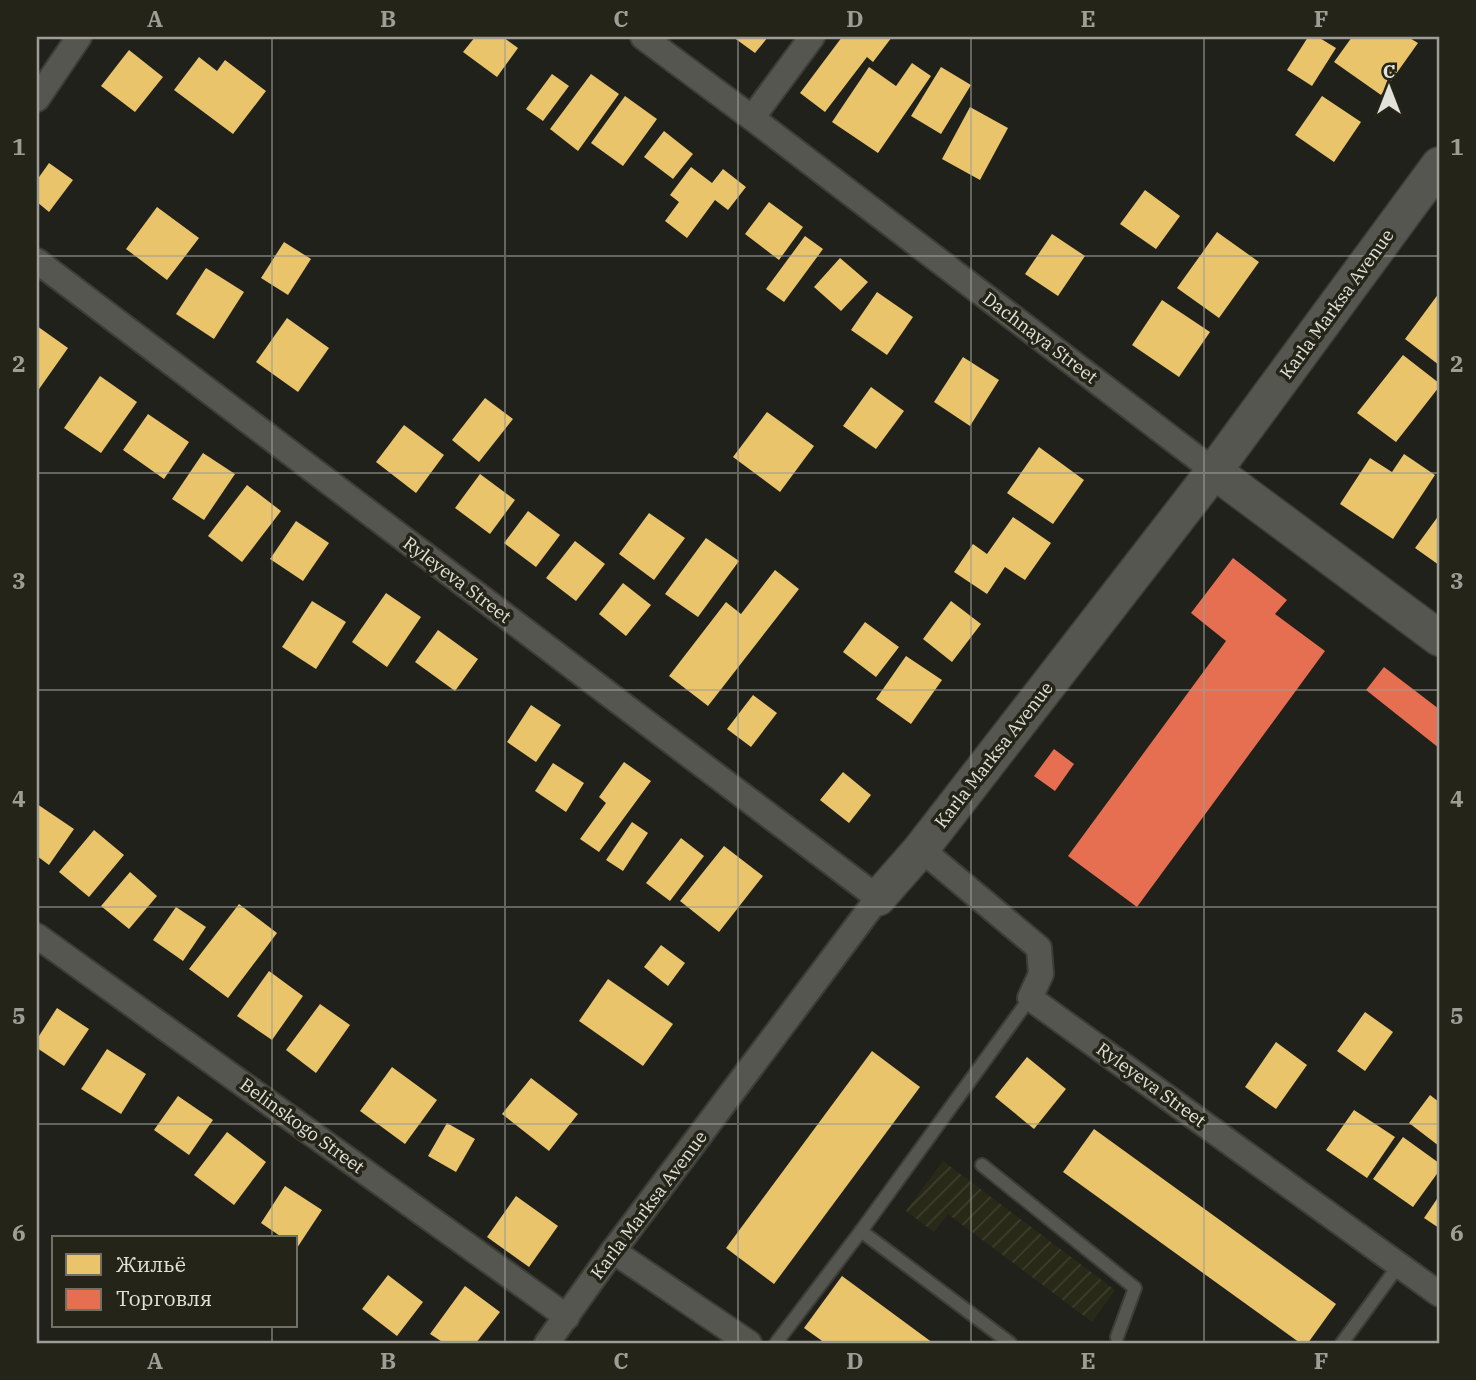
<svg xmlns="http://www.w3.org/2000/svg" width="1476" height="1380" viewBox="0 0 1476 1380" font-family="'IBM Plex Serif',serif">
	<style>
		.industrial { fill: url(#industrial-furrows) }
		.homes { fill: #e9c46a }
		.shops { fill: #e76f51 }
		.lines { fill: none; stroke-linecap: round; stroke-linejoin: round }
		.lane-casing { stroke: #3d3d38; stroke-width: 16 }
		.street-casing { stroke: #3d3d38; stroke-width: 28 }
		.secondary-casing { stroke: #3d3d38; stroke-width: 38 }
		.lane { stroke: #565650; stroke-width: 12 }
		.street { stroke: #565650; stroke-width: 24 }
		.secondary { stroke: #565650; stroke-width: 35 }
		.grid { fill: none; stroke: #9e9e97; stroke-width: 2; stroke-opacity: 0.55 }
		.labels { text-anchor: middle; stroke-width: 7; stroke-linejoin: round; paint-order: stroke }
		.street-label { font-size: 18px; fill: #e2e2da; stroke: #242418 }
		.neatline { fill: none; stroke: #9e9e97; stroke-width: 2.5 }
		.grid-label { font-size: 23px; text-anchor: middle; font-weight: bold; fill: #9e9e97 }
	</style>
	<defs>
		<pattern id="industrial-furrows" width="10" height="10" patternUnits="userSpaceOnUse" patternTransform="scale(1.75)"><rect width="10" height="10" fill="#292918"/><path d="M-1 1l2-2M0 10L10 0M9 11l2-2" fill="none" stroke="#3e3e2e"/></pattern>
	</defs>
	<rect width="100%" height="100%" fill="#21211b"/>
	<polygon class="industrial" points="943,1161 1115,1290 1092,1322 948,1214 934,1232 906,1211"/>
	<g class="homes">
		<polygon points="475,37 503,37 518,48 497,77 463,52"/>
		<polygon points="733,37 768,37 755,53"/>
		<polygon points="842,37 892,37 873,62 867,57 825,112 800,93"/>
		<polygon points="1308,37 1318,37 1336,48 1312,86 1287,70"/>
		<polygon points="1352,37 1408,37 1418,43 1381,95 1334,62"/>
		<polygon points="129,50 163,77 135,112 101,86"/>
		<polygon points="199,57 217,71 225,60 266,91 233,134 174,90"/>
		<polygon points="912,63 931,76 878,153 832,122 869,67 896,86"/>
		<polygon points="941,67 971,85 941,134 911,116"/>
		<polygon points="552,74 569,86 543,121 526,109"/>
		<polygon points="591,74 619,94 578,151 550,129"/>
		<polygon points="625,96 657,119 623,166 591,143"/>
		<polygon points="1322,96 1361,122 1334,162 1295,135"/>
		<polygon points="970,107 1008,128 980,180 942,159"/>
		<polygon points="664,131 693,154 673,179 644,157"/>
		<polygon points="49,163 73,180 49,212 37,202 37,180"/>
		<polygon points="691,167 712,183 723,169 746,187 728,210 715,200 687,238 665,221 679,202 670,195"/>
		<polygon points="1145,190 1180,216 1156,249 1120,224"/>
		<polygon points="769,202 803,227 779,260 745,234"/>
		<polygon points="157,207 199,238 167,280 126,249"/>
		<polygon points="1217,232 1259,262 1219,318 1177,288"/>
		<polygon points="1052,234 1085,256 1058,296 1025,274"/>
		<polygon points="805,236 823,249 784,302 766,289"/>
		<polygon points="284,242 311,259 288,295 261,278"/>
		<polygon points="840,258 868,282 841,311 814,287"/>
		<polygon points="206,268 244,292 214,339 176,314"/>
		<polygon points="877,292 913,317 887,355 851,330"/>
		<polygon points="1439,293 1439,365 1405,339"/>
		<polygon points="1162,300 1210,332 1179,377 1132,345"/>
		<polygon points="287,318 329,348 298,392 256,362"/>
		<polygon points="37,326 68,348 37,392"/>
		<polygon points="1403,355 1439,383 1439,387 1396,442 1357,413"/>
		<polygon points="963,357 999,380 970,426 934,402"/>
		<polygon points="100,376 137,402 101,453 64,428"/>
		<polygon points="871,387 904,411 876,449 843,426"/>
		<polygon points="485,398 513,419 479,462 452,440"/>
		<polygon points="767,412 814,446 780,492 733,457"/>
		<polygon points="148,414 189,442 164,479 123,450"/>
		<polygon points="404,425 444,455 416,493 376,462"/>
		<polygon points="1039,447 1084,480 1053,524 1007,493"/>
		<polygon points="203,453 235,474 204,520 172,499"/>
		<polygon points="1404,454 1435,475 1393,539 1340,504 1370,458 1392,472"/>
		<polygon points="480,474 515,500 490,534 455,508"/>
		<polygon points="247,485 281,511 242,562 208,536"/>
		<polygon points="528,511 560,535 536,567 504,543"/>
		<polygon points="649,513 685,538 654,580 619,554"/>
		<polygon points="1439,515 1439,565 1415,548"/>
		<polygon points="1013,517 1051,543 1025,580 1005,567 987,594 954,572 973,544 987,554"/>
		<polygon points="296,521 329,543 303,581 270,559"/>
		<polygon points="706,538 739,561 698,617 665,594"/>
		<polygon points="575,541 605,564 576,601 546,578"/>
		<polygon points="775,570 799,589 708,706 669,676 726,602 741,614"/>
		<polygon points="623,583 651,605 626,636 599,614"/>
		<polygon points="386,593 421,617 387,667 352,642"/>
		<polygon points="312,601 346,622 316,669 282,647"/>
		<polygon points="951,601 981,624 952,662 923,639"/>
		<polygon points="865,622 899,647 876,677 843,652"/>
		<polygon points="438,630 478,659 455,691 415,662"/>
		<polygon points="906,656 942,680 911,724 876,699"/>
		<polygon points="753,695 777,713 751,747 727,729"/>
		<polygon points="531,705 561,725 536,762 507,742"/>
		<polygon points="624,762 651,781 599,852 580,839 606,803 599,797"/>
		<polygon points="553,763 584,783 566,812 535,791"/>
		<polygon points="843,772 871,795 849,823 820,800"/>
		<polygon points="37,804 74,829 49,865 37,856"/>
		<polygon points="632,822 648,833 623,871 606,860"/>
		<polygon points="94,830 124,855 89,897 59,872"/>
		<polygon points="681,838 704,856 670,901 646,883"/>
		<polygon points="724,846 763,876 719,932 680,901"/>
		<polygon points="130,872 157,896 129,929 101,906"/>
		<polygon points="239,904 277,933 228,998 189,969"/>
		<polygon points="176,907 206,927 183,961 153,940"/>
		<polygon points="661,945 685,963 668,986 644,967"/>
		<polygon points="269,971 303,996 272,1040 237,1016"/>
		<polygon points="608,979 673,1024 643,1066 579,1021"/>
		<polygon points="320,1004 350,1025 316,1073 286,1050"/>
		<polygon points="57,1008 89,1029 64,1066 37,1048 37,1039"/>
		<polygon points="1365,1012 1393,1032 1365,1071 1337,1051"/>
		<polygon points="1276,1042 1307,1065 1276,1109 1245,1087"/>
		<polygon points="107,1049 146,1074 121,1114 81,1089"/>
		<polygon points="872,1051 920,1087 774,1284 726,1248"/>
		<polygon points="1027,1057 1066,1089 1034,1129 995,1097"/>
		<polygon points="392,1067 437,1100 405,1144 360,1111"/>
		<polygon points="531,1078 578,1114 549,1151 502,1114"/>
		<polygon points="1430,1095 1439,1102 1439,1146 1409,1123"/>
		<polygon points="178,1096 213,1120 189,1155 154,1130"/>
		<polygon points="1354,1110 1395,1137 1367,1178 1326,1150"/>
		<polygon points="447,1123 475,1139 456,1172 428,1156"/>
		<polygon points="1094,1129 1336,1304 1308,1343 1300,1343 1063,1172"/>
		<polygon points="227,1132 266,1162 234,1205 194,1175"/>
		<polygon points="1403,1137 1439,1163 1439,1171 1413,1207 1373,1179"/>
		<polygon points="285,1186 322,1210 297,1248 296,1238 283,1238 261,1223"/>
		<polygon points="516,1196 558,1226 529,1267 487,1237"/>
		<polygon points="1439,1196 1439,1228 1424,1218"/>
		<polygon points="388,1275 423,1302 397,1336 362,1309"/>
		<polygon points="842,1276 933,1343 825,1343 804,1328"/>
		<polygon points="465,1286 500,1312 476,1343 444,1343 430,1334"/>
	</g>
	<g class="shops">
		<polygon points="1233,558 1287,600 1275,614 1325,651 1137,907 1068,856 1226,641 1191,613"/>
		<polygon points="1384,667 1439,709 1439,748 1366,690"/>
		<polygon points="1054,749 1074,764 1055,791 1034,776"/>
	</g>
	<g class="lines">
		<g class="lane-casing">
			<g id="lane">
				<polyline points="982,1165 1135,1288 1117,1337"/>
				<polyline points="861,1231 1010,1343"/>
				<polyline points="776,1343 861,1231 1030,998"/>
				<polyline points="1342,1343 1399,1265"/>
			</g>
		</g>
		<g class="street-casing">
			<g id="street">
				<polyline points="643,37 752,118 1214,471"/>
				<polyline points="37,99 79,37"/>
				<polyline points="752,118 812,37"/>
				<polyline points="37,261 878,898 613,1251 547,1343"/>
				<polyline points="921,849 1039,948 1041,974 1030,998 1439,1294"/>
				<polyline points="37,936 567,1317"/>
				<polyline points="613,1251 749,1343"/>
			</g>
		</g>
		<g class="secondary-casing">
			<g id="secondary">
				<polyline points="1214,471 1439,638"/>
				<polyline points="878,898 921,849 1214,471 1439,165"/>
			</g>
		</g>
		<use href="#lane" class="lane"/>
		<use href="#street" class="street"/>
		<use href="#secondary" class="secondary"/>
	</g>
	<path class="grid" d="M272 37V1238M505 37V1343M738 37V1343M971 37V1343M1204 37V1343M37 256H1439M37 473H1439M37 690H1439M37 907H1439M37 1124H1439M272 1326V1343"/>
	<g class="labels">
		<g class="street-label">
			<text transform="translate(1337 304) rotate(-54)" y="6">Karla Marksa Avenue</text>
			<text transform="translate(1040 338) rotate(37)" y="6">Dachnaya Street</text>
			<text transform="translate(457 580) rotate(37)" y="6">Ryleyeva Street</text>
			<text transform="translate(994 755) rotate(-52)" y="6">Karla Marksa Avenue</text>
			<text transform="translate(1151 1085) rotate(36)" y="6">Ryleyeva Street</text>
			<text transform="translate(302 1126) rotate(36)" y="6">Belinskogo Street</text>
			<text transform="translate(649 1205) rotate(-53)" y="6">Karla Marksa Avenue</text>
		</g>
	</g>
	<rect width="1476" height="1380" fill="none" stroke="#242418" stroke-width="77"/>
	<rect x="52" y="1236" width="245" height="91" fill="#242418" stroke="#707066" stroke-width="2"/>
	<rect x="66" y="1254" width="35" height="21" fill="#e9c46a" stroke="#707066" stroke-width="2"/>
	<text x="116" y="1272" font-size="21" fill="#e2e2da">Жильё</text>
	<rect x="66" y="1289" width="35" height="21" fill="#e76f51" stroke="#707066" stroke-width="2"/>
	<text x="116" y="1306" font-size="21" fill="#e2e2da">Торговля</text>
	<g transform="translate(1389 88)" stroke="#242418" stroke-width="5" paint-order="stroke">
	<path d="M0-5L12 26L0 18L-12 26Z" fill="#e2e2da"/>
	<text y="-10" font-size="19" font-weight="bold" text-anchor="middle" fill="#e2e2da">С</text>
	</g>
	<rect x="38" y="38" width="1400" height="1304" class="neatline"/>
	<g class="grid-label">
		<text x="155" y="27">A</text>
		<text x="388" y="27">B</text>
		<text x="621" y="27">C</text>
		<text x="855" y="27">D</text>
		<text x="1088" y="27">E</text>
		<text x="1321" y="27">F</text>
		<text x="19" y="155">1</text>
		<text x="1457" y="155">1</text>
		<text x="19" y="372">2</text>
		<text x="1457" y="372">2</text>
		<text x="19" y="589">3</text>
		<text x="1457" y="589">3</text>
		<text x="19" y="807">4</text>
		<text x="1457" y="807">4</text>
		<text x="19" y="1024">5</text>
		<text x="1457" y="1024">5</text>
		<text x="19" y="1241">6</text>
		<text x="1457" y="1241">6</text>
		<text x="155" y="1369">A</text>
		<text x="388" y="1369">B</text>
		<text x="621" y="1369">C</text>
		<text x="855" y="1369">D</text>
		<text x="1088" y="1369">E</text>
		<text x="1321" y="1369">F</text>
	</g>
</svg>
